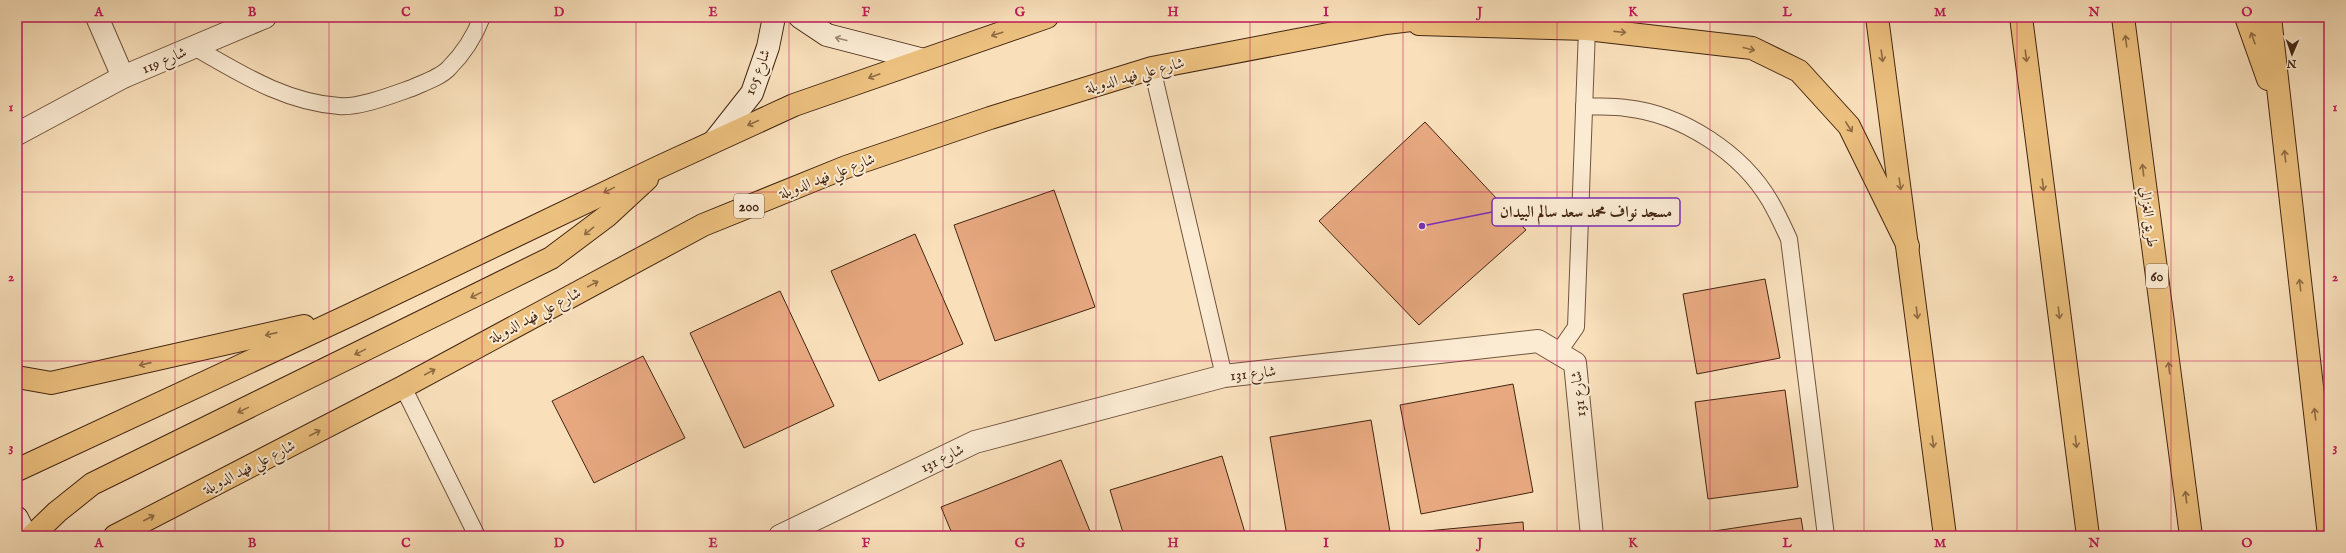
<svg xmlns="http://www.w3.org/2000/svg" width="2346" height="553" viewBox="0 0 2346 553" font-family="'IM FELL English',Amiri,serif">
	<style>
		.building { fill: #e8a981; stroke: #432511 }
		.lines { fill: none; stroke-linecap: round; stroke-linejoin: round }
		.lane-casing { stroke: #70543c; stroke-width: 18 }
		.street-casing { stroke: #70543c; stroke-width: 24 }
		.secondary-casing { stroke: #432511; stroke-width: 24 }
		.primary-casing { stroke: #432511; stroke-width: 24 }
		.highway-casing { stroke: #432511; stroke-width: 24 }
		.lane { stroke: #fbebd3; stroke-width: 16 }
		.street { stroke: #fbebd3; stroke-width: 22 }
		.secondary { stroke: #fbebd3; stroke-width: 22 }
		.primary { stroke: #ecc07e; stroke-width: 22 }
		.highway { stroke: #ecc07e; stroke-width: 22 }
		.oneway { stroke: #8f6b42 }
		.oneway2 { stroke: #9f8872 }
		.grid { fill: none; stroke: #c2185b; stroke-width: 1; stroke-opacity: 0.55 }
		.labels { text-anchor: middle; stroke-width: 4; stroke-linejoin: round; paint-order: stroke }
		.shield { fill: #fbebd3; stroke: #7a604b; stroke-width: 1 }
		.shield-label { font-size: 14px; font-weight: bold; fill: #432511 }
		.street-label { font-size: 15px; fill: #432511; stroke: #fbebd3 }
		.leader { fill: none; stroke: #7b2cbf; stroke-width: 1.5 }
		.callout-dot { fill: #7b2cbf; stroke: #fbebd3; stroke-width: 1.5 }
		.callout { fill: #fbebd3; stroke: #7b2cbf; stroke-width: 1.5 }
		.callout-label { font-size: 16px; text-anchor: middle; font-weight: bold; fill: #432511 }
		.neatline { fill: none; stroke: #c2185b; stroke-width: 1.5 }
		.grid-label { font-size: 13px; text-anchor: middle; font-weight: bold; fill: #c2185b }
	</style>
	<rect width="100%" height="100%" fill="#f9e0bb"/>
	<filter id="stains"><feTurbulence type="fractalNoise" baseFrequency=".005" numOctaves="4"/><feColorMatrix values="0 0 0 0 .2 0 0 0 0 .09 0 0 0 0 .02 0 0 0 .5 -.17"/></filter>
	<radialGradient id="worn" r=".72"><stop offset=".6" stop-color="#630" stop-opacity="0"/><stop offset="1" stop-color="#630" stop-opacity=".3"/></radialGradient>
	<g class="building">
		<polygon points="1425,122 1526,230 1419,325 1319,221"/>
		<polygon points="1054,190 1095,307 995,341 954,225"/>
		<polygon points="915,234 963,344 879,381 831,271"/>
		<polygon points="1765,279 1780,358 1697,374 1683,294"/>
		<polygon points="780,291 834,406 744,448 690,333"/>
		<polygon points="643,356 685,438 594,483 552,401"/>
		<polygon points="1513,384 1533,492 1421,514 1400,405"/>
		<polygon points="1785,390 1798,487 1708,499 1695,402"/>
		<polygon points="1371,420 1390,532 1366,536 1287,536 1270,437"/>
		<polygon points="1222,456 1246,536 1124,536 1110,490"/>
		<polygon points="1061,460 1092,536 953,536 941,507"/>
		<polygon points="1801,518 1804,536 1701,536 1701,533"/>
		<polygon points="1523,522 1524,536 1417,536 1416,532"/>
	</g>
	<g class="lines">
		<g class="lane-casing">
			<g id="lane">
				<path d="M194 47C240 73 284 102 339 106 359 108 392 95 412 88 423 83 441 77 449 68 463 54 475 35 482 17"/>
				<polyline points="1152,68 1224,376"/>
				<path d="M1584 106C1598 107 1612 106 1626 108 1682 114 1742 153 1770 201 1777 213 1783 226 1789 239L1826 536"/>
				<polyline points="1558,353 1576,327 1587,29"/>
				<polyline points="403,387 477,536"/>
			</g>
		</g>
		<g class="street-casing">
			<g id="street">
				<polyline points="97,17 123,77"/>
				<polyline points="17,134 123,77 265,17"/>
				<polyline points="780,536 975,442 1224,376 1538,341 1575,363 1592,536"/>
			</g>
		</g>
		<g class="secondary-casing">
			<g id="secondary">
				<polyline points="800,17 827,35 920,59"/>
				<polyline points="715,140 752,93 768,47 774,17"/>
				<polyline points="17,518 26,536"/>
			</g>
		</g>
		<g class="primary-casing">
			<g id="primary">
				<polyline points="1877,17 1945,536"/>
				<polyline points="2246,17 2268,79"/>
				<polyline points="2270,17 2329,536"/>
				<polyline points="1419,24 1587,29 1752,48 1799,71 1849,126 1908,246"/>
				<polyline points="17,377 51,383 304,326"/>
				<polyline points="17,470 350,315 659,167 794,105 1047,17"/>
				<polyline points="32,536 57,512 92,484 551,258 607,216 647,179"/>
				<polyline points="115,536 403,387 703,225 846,167 990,118 1152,68 1386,23 1436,17"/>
			</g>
		</g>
		<g class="highway-casing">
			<g id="highway">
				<polyline points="2021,17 2088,536"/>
				<polyline points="2123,17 2191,536"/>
			</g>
		</g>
		<use href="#lane" class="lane"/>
		<use href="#street" class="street"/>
		<use href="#secondary" class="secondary"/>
		<use href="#primary" class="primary"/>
		<use href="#highway" class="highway"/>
	</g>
	<defs><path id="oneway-shaft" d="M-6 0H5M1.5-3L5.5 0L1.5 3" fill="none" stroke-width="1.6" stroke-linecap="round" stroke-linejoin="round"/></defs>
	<g class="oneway">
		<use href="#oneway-shaft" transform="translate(1620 32) rotate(6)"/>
		<use href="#oneway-shaft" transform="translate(997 34) rotate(162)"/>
		<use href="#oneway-shaft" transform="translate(2253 38) rotate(-109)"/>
		<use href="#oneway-shaft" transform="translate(2126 41) rotate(-97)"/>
		<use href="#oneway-shaft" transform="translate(1749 49) rotate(14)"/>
		<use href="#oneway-shaft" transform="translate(1882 56) rotate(82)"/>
		<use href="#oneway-shaft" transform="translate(2026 56) rotate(83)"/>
		<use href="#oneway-shaft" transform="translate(874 76) rotate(160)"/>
		<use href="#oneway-shaft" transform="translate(753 123) rotate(156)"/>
		<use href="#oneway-shaft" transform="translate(1849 127) rotate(57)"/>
		<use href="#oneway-shaft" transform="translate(2285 156) rotate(-97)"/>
		<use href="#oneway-shaft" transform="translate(2143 170) rotate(-97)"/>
		<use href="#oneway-shaft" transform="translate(1900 184) rotate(82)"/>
		<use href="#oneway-shaft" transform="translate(2043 185) rotate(83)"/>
		<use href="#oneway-shaft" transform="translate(609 190) rotate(154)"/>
		<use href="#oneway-shaft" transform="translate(589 231) rotate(141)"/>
		<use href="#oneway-shaft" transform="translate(593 284) rotate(-28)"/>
		<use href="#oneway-shaft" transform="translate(2300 285) rotate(-97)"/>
		<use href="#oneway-shaft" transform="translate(476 295) rotate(154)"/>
		<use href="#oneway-shaft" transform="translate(1917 313) rotate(83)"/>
		<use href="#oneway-shaft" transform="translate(2059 313) rotate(83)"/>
		<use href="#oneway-shaft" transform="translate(271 334) rotate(167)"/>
		<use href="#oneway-shaft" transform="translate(360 352) rotate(154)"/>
		<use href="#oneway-shaft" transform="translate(145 364) rotate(167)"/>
		<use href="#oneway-shaft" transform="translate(2169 368) rotate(-97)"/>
		<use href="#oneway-shaft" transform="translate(430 372) rotate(-28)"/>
		<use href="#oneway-shaft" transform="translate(243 410) rotate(154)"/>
		<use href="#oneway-shaft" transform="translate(2315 414) rotate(-97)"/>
		<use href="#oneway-shaft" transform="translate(315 433) rotate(-27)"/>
		<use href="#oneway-shaft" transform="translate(1933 442) rotate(83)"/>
		<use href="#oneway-shaft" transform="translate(2076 442) rotate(83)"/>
		<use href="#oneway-shaft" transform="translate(2186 497) rotate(-97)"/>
		<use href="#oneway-shaft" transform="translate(149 518) rotate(-27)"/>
	</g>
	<use class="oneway2" href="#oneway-shaft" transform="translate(841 39) rotate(-165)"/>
	<path class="grid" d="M175 17V536M329 17V536M482 17V536M636 17V536M789 17V536M943 17V536M1096 17V536M1250 17V536M1403 17V536M1557 17V536M1710 17V536M1864 17V536M2017 17V536M2171 17V536M17 192H2329M17 361H2329"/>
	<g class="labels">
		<g class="shield">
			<rect x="734" y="194" width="30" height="24" rx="3"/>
			<rect x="2146" y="264" width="22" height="24" rx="3"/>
		</g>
		<g class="shield-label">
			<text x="749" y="211">200</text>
			<text x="2157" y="281">60</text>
		</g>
		<g class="street-label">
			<text transform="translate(164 60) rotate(-23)" y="5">شارع 119</text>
			<text transform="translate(757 72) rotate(-69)" y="5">شارع 105</text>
			<text transform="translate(1135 75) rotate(-15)" y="5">شارع علي فهد الدويلة</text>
			<text transform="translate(827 176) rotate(-21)" y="5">شارع علي فهد الدويلة</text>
			<text transform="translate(2149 217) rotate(83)" y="5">طريق الغزالي</text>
			<text transform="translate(535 315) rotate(-28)" y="5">شارع علي فهد الدويلة</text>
			<text transform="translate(1253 373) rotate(-6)" y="5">شارع 131</text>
			<text transform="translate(1578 394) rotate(-96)" y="5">شارع 131</text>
			<text transform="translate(942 458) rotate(-26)" y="5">شارع 131</text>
			<text transform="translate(249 467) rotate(-27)" y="5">شارع علي فهد الدويلة</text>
		</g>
	</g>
	<path class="leader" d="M1422 226L1492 212"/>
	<circle class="callout-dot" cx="1422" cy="226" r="4"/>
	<rect class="callout" x="1492" y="198" width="188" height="28" rx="4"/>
	<g class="callout-label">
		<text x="1586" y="217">مسجد نواف محمد سعد سالم البيدان</text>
	</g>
	<rect width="2346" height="553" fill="none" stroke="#f9e0bb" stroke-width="44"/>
	<g transform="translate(2292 54) rotate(182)" stroke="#fbebd3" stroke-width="3" paint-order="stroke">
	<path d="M0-3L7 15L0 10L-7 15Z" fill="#432511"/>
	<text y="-6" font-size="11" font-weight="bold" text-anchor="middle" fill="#432511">N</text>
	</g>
	<rect x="22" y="22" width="2302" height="509" class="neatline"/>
	<g class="grid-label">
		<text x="99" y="16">A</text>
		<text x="252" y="16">B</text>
		<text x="406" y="16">C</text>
		<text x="559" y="16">D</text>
		<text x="713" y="16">E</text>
		<text x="866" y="16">F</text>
		<text x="1020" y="16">G</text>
		<text x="1173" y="16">H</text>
		<text x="1326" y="16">I</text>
		<text x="1480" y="16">J</text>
		<text x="1633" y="16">K</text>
		<text x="1787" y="16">L</text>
		<text x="1940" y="16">M</text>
		<text x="2094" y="16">N</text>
		<text x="2247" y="16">O</text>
		<text x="11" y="111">1</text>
		<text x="2335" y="111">1</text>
		<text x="11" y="281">2</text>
		<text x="2335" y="281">2</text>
		<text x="11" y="451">3</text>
		<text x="2335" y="451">3</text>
		<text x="99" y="547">A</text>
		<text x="252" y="547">B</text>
		<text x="406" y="547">C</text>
		<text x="559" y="547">D</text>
		<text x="713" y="547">E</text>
		<text x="866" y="547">F</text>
		<text x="1020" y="547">G</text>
		<text x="1173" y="547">H</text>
		<text x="1326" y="547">I</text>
		<text x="1480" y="547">J</text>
		<text x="1633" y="547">K</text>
		<text x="1787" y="547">L</text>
		<text x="1940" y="547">M</text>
		<text x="2094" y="547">N</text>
		<text x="2247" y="547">O</text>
	</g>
	<rect width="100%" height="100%" filter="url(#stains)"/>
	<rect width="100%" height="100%" fill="url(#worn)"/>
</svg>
